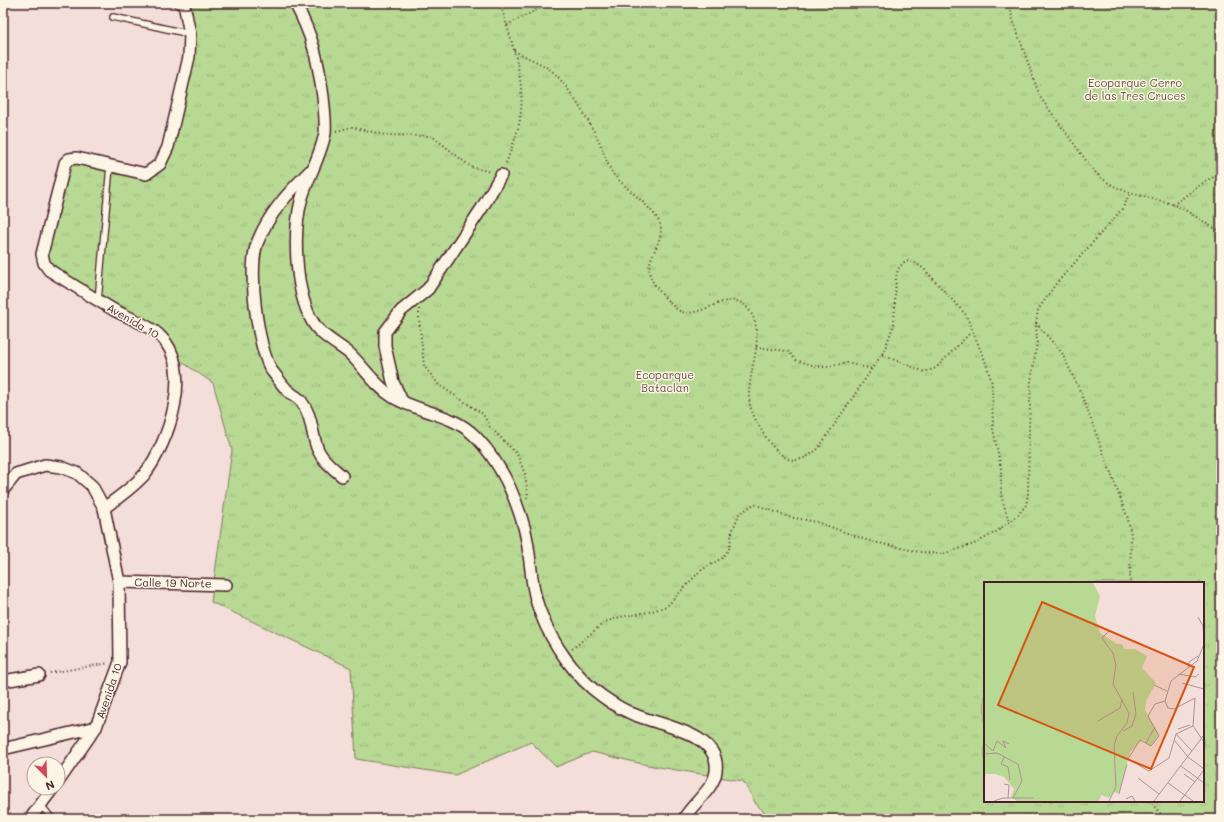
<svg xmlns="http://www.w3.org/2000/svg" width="1224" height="822" viewBox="0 0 1224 822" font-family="Mali,sans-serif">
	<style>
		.grass { fill: url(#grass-tufts); stroke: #817c5f; fill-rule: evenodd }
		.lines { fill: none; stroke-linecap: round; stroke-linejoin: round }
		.lane-casing { stroke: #4a1f2b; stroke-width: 8 }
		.street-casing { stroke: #4a1f2b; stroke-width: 14 }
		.path { stroke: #4a1f2b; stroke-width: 2; stroke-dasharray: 1 3; stroke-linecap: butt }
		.lane { stroke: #fcf5e5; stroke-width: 5.5 }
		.street { stroke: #fcf5e5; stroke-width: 11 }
		.labels { text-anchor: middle; stroke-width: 3; stroke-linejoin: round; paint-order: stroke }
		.park-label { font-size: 11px; fill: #664e45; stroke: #fcf5e5 }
		.street-label { font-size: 11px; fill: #4a1f2b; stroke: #fcf5e5 }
		.inset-road { fill: none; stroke: #b09293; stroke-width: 1 }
		.view { fill: #d8530f; fill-opacity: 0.15; stroke: #d8530f; stroke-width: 2 }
		.inset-edge { fill: none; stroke: #4a1f2b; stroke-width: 2 }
	</style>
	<defs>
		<pattern id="grass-tufts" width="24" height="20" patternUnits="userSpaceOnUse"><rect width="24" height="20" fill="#b8d993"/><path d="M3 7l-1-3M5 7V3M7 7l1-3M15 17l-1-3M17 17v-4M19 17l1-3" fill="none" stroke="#a0ba7f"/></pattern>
	</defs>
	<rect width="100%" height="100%" fill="#f4ded9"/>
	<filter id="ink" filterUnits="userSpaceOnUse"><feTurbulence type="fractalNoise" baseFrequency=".025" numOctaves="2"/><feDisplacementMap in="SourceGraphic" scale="8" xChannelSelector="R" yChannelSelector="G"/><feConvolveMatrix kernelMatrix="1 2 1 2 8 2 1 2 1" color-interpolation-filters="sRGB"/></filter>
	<g filter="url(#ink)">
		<path class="grass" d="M183 3H1221V819H771L756 804 743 781 647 765 592 752 556 767 531 742 455 775 356 759 351 668 211 602 232 450 213 383 173 356 166 343 49 270 45 238 69 159 146 174 160 164 189 57ZM985 583H1203V801H985Z"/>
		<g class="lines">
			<g class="lane-casing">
				<g id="lane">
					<polyline points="113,17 190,34"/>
					<polyline points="98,301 110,166"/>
					<polyline points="41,805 52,819"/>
				</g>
			</g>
			<g class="street-casing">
				<g id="street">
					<path d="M295 3C313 37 318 59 323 97 324 108 326 121 325 133 321 156 307 178 301 201 293 233 295 289 311 319 319 335 335 342 349 353 364 367 375 386 393 397 419 413 453 413 476 437 500 462 515 495 524 527 532 555 529 586 541 614 552 643 576 678 602 696 613 704 626 712 638 716 663 726 721 734 716 771 714 789 694 802 685 817"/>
					<path d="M310 171C290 191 269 213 258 241 247 265 257 348 272 371 277 377 282 385 287 390 291 394 298 397 301 401 313 416 311 434 318 450 323 461 333 468 342 476"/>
					<polyline points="402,401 393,382 385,346 385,332 401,311 428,289 482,208 501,175"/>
					<polyline points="3,490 16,474 45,465 61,467 77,473 92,486 104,508 119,582 120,662 96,727 58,782"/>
					<path d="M104 508C118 498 132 488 144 475 169 443 195 367 159 335 149 325 127 317 114 310 92 297 70 283 49 270L44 263 42 254 65 163 69 159 77 158 146 174 160 164 168 147 189 57 190 34 184 4 180 3"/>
					<polyline points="119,582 226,585"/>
					<polyline points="3,681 39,675"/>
					<polyline points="3,749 96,727"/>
					<polyline points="30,819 53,788"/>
				</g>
			</g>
			<g class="path">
				<path d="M500 3C512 45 530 88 517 132 514 143 509 155 505 166"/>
				<path d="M1009 3 1012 17 1040 97 1093 170C1117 195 1141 194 1172 204 1189 210 1204 224 1221 231"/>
				<polyline points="507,25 550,3"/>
				<path d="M514 51C526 57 539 62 549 69 565 79 589 122 598 139 603 150 607 165 614 175 625 188 655 209 660 224 666 244 640 260 653 282 657 289 674 310 682 312 704 318 731 285 749 310 769 337 744 376 750 405 754 421 776 460 794 460 804 460 811 454 818 449L884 351 894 324 896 277 898 269 905 261 914 262 924 269 966 315 986 363 992 383 993 429 1001 468V495L1009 522"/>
				<polyline points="336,131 352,127 385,135 432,136 471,167 491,172"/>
				<polyline points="1173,205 1207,180 1221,174"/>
				<polyline points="419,309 419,318 424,366 439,385 483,414 490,427 517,454 525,474 528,496 526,499"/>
				<polyline points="1036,323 1062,353 1081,393 1128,519 1131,535 1130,583"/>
				<polyline points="756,347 786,351 789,352 796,360 815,366 825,367 847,363 872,369"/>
				<polyline points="882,355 925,372 936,368 972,331"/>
				<polyline points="572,649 605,622 620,617 649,612 667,606 700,571 722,558 729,549 732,532 739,514 754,504 789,517 817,522 869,541 920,552 943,554 974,544 996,532 1018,515 1026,505 1028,495 1029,428 1031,381 1037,343 1036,323 1038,310 1055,285 1123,208 1130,193"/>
				<polyline points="50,673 109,663"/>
				<polyline points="1149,801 1166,819"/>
			</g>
			<use href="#lane" class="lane"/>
			<use href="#street" class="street"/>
		</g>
	</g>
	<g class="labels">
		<g class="park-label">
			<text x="1135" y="87">Ecoparque Cerro<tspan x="1135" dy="13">de las Tres Cruces</tspan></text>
			<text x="665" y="379">Ecoparque<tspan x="665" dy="13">Bataclan</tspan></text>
		</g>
		<g class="street-label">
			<text transform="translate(133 321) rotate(30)" y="4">Avenida 10</text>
			<text transform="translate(173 583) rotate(1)" y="4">Calle 19 Norte</text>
			<text transform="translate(109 691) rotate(-71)" y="4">Avenida 10</text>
		</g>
	</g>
	<g transform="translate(984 582)">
		<rect width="220" height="220" fill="#f4ded9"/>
		<path d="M0 1H109L116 14 111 34 116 51 133 62H138L140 67H151L163 74 158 86 172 101 162 119 161 128 175 152 167 164 158 158 146 170 135 212 130 210 125 216 117 213 115 219H33L27 215 30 207 20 195 11 192H2L0 196Z" fill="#b8d993"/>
		<path class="inset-road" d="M220 22V35M214 35 219 44 220 57M125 49 118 56 129 71 132 83 129 102 145 131 143 141 133 154 130 164 132 205 125 219M220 62 213 79 187 99 181 119 184 126 190 127 211 116 209 144 220 160M204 85 205 80 214 74M194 92 211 95 215 92M198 101 220 107M170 103 183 109M181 119 171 122 164 134 175 154 167 164 156 158 144 177 165 189 185 176 192 152 209 144M114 139 136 126 138 117M194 147 206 143M139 149 148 144 152 132 149 110M192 152 208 169M191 159 204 175 220 187M0 161 9 169M162 161 171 145M9 169 13 159 22 166 19 159 25 162M0 172 13 171 34 182 38 199 29 216M20 175 17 182 24 185 26 198M197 184 220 201M200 192 211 200M154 196 175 212M184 201 209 219M20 202 25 203 24 216M135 212 143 182M142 217 148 214 151 219M10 219 19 216H50M170 219 220 153M196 219 220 188"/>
		<path class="view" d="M58 20 210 85 167 187 14 123Z"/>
		<rect width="220" height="220" class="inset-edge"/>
	</g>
	<rect width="1224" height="822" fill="none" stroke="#fcf5e5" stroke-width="16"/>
	<rect x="8" y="8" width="1208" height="806" fill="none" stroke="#4a1f2b" stroke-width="1.5" filter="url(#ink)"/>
	<g transform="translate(46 776) rotate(157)"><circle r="19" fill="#fcf5e5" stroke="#b59f9b"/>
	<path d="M0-3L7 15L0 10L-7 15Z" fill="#d1495b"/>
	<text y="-6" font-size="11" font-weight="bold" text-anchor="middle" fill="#4a1f2b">N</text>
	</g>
</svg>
